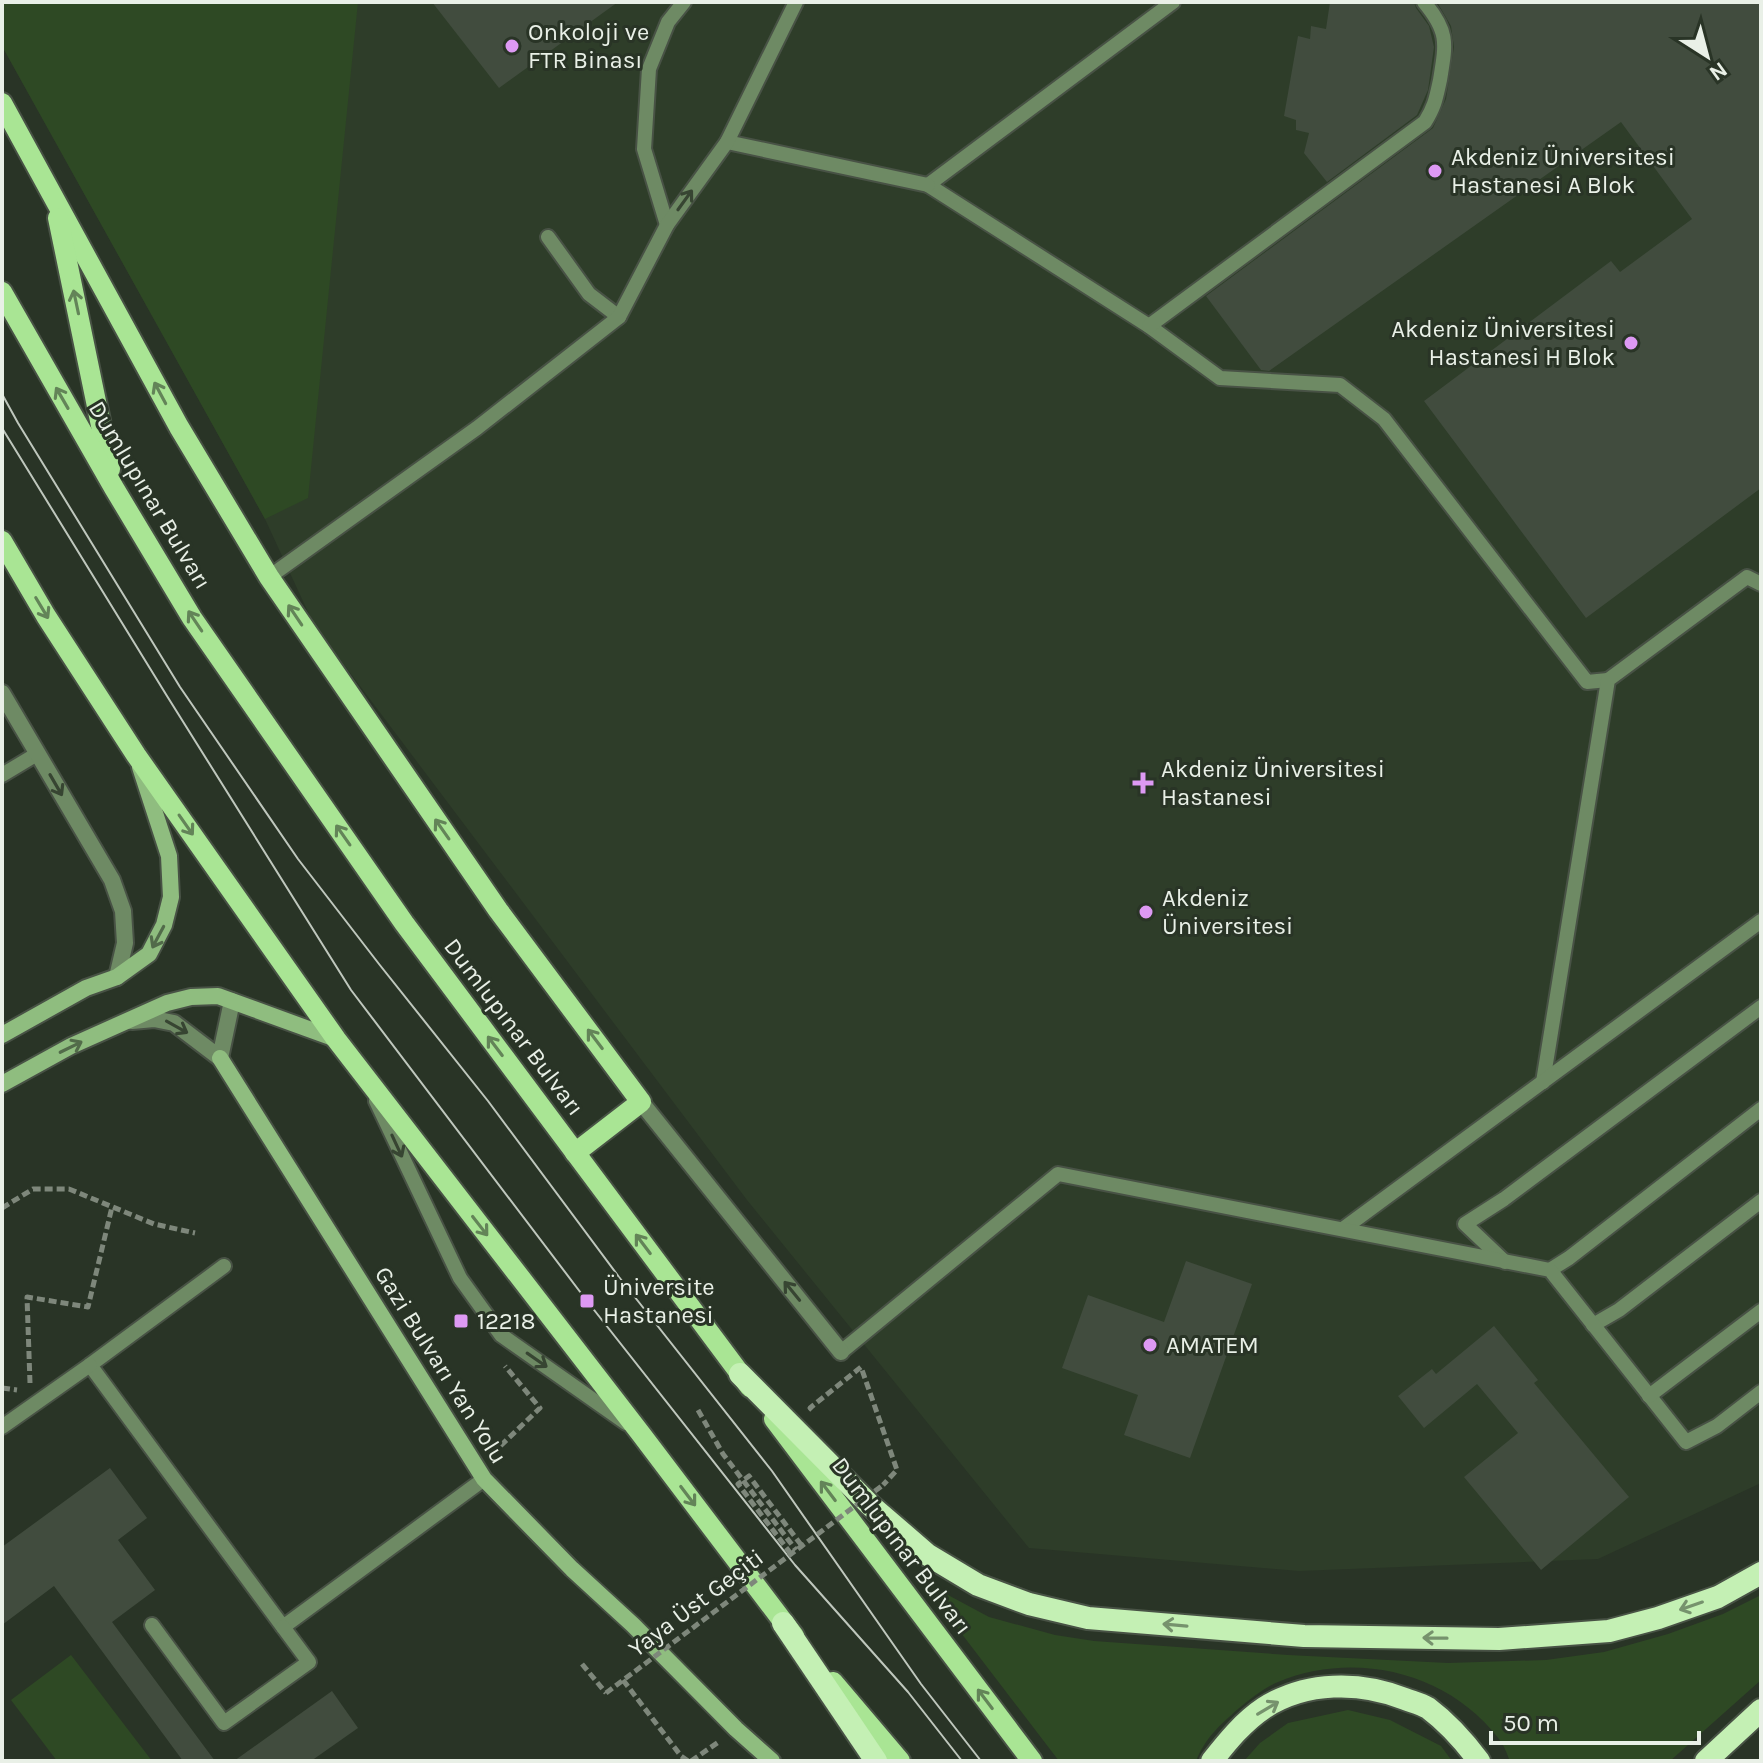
<svg xmlns="http://www.w3.org/2000/svg" width="1763" height="1763" viewBox="0 0 1763 1763" font-family="Karla,sans-serif">
	<style>
		.built { fill: #2e3d29 }
		.green { fill: #2e4924 }
		.building { fill: #414c3e }
		.lines { fill: none; stroke-linecap: round; stroke-linejoin: round }
		.service-casing { stroke: #485245; stroke-width: 18 }
		.minor-casing { stroke: #485245; stroke-width: 20 }
		.tertiary-casing { stroke: #485245; stroke-width: 20 }
		.secondary-casing { stroke: #485245; stroke-width: 20 }
		.primary-casing { stroke: #485245; stroke-width: 24 }
		.trunk-casing { stroke: #485245; stroke-width: 26 }
		.path { stroke: #7e877b; stroke-width: 5; stroke-dasharray: 8 4; stroke-linecap: butt }
		.service { stroke: #6e8a64; stroke-width: 14 }
		.minor { stroke: #6e8a64; stroke-width: 16 }
		.tertiary { stroke: #6e8a64; stroke-width: 16 }
		.secondary { stroke: #8fbd7f; stroke-width: 16 }
		.primary { stroke: #a9e594; stroke-width: 20 }
		.trunk { stroke: #c4f0b4; stroke-width: 22 }
		.tram { stroke: #bfc7bd; stroke-width: 2 }
		.path-bridge { stroke: #7e877b; stroke-width: 5; stroke-dasharray: 8 4; stroke-linecap: butt }
		.oneway { stroke: #374532 }
		.oneway2 { stroke: #638458 }
		.oneway3 { stroke: #526b4a }
		.oneway4 { stroke: #76926d }
		.poi-dot { fill: #dd99f3; stroke: #293426; stroke-width: 3 }
		.labels { text-anchor: middle; stroke-width: 6; stroke-linejoin: round; paint-order: stroke }
		.poi-label { font-size: 24px; fill: #e9f0e7; stroke: #293426; text-anchor: start }
		.street-label { font-size: 24px; fill: #e9f0e7; stroke: #293426 }
	</style>
	<rect width="100%" height="100%" fill="#293426"/>
	<polygon class="built" points="2,2 1761,2 1761,1483 1598,1559 1299,1571 1029,1548 747,1200 314,625 265,519 2,46"/>
	<g class="green">
		<polygon points="2,2 358,2 308,498 265,519 2,46"/>
		<path d="M916 1574 948 1595 989 1617 1055 1635 1094 1641 1288 1655 1448 1663 1546 1660 1604 1652 1668 1634 1723 1614 1761 1595V1680L1670 1761H1510C1507 1754 1504 1745 1499 1739 1448 1672 1355 1650 1278 1682 1264 1688 1250 1699 1238 1709 1219 1726 1206 1737 1196 1761H1059Z"/>
		<polygon points="71,1655 152,1761 57,1761 11,1700"/>
		<polygon points="1348,1710 1390,1720 1441,1746 1452,1761 1244,1761 1260,1743 1288,1723"/>
	</g>
	<g class="building">
		<polygon points="432,2 618,2 499,88"/>
		<polygon points="1330,2 1414,2 1416,8 1429,26 1434,47 1428,90 1417,115 1327,182 1304,153 1309,133 1296,130 1296,120 1284,116 1298,36 1310,39 1311,26 1326,29"/>
		<polygon points="1437,2 1761,2 1761,488 1586,618 1424,401 1611,261 1620,272 1692,219 1621,122 1269,371 1261,370 1206,296 1433,128 1446,99 1454,47 1451,26"/>
		<polygon points="1186,1261 1252,1284 1190,1458 1124,1435 1138,1395 1062,1368 1088,1295 1164,1322"/>
		<polygon points="1494,1326 1538,1380 1534,1383 1629,1497 1541,1570 1464,1477 1518,1433 1477,1384 1424,1428 1398,1396 1432,1369 1436,1374"/>
		<polygon points="110,1468 147,1518 118,1540 155,1590 112,1622 215,1761 183,1761 54,1586 2,1625 2,1547"/>
		<polygon points="332,1691 358,1728 311,1761 234,1761"/>
	</g>
	<g class="lines">
		<g class="service-casing">
			<g id="service">
				<polyline points="1173,2 928,185 1149,326 1220,378 1340,385 1384,419 1587,682 1608,680"/>
				<polyline points="727,142 928,185"/>
				<polyline points="667,225 644,149 649,69 668,22 684,2"/>
				<polyline points="548,237 589,294 619,317"/>
				<path d="M1149 326 1425 122C1435 106 1436 98 1440 80 1446 43 1449 32 1424 2"/>
				<polyline points="269,577 477,428 619,317 667,225 727,142 796,2"/>
				<polyline points="2,775 37,754"/>
				<polyline points="1543,1082 1608,680 1747,577 1761,584"/>
				<polyline points="376,1101 460,1278 501,1335 626,1423"/>
				<polyline points="1343,1229 1761,921"/>
				<polyline points="1505,1262 1465,1224 1504,1199 1761,1007"/>
				<polyline points="224,1266 90,1365 283,1627 484,1479"/>
				<polyline points="1550,1270 1569,1258 1761,1109"/>
				<polyline points="1593,1325 1619,1310 1761,1201"/>
				<polyline points="841,1352 1058,1174 1550,1270 1686,1442 1717,1426 1761,1392"/>
				<polyline points="1649,1396 1761,1311"/>
				<polyline points="2,1427 90,1365"/>
				<polyline points="152,1625 224,1723 309,1662 283,1627"/>
			</g>
		</g>
		<g class="minor-casing">
			<polyline id="minor" points="641,1102 841,1352"/>
		</g>
		<g class="tertiary-casing">
			<g id="tertiary">
				<polyline points="2,693 112,880 123,911 125,943 117,977"/>
				<polyline points="132,1021 154,1019 174,1023 220,1058 232,1001"/>
			</g>
		</g>
		<g class="secondary-casing">
			<g id="secondary">
				<polyline points="2,1035 86,988 117,977 149,954 164,925 171,897 169,856 140,767"/>
				<polyline points="220,1058 484,1479 572,1569 633,1625 736,1729 772,1761"/>
				<polyline points="2,1084 71,1046 167,1003 191,997 218,996 336,1039"/>
			</g>
		</g>
		<g class="primary-casing">
			<g id="primary">
				<polyline points="2,103 179,427 269,577 498,910 641,1102 575,1153"/>
				<polyline points="58,218 110,469"/>
				<polyline points="2,292 114,488 192,618 404,923 750,1387"/>
				<polyline points="2,541 46,616 136,755 336,1039 641,1434 794,1636"/>
				<polyline points="774,1419 1032,1761"/>
				<polyline points="833,1682 900,1761"/>
			</g>
		</g>
		<g class="trunk-casing">
			<g id="trunk">
				<polyline points="740,1374 870,1505 928,1555 978,1585 1029,1604 1088,1618 1304,1636 1499,1639 1609,1631 1658,1618 1718,1597 1761,1573"/>
				<polyline points="783,1623 876,1761"/>
				<path d="M1212 1761C1227 1742 1243 1722 1264 1708 1306 1681 1360 1681 1405 1699 1413 1702 1421 1704 1428 1708 1448 1723 1464 1741 1479 1761"/>
				<polyline points="1706,1761 1761,1710"/>
			</g>
		</g>
		<g class="path">
			<polyline points="2,1208 33,1189 69,1189 154,1224 195,1233"/>
			<polyline points="30,1383 27,1297 88,1307 112,1207"/>
			<polyline points="2,1388 17,1390"/>
			<polyline points="698,1410 723,1454 796,1550"/>
			<polyline points="812,1410 810,1408 861,1367 897,1470 883,1485"/>
			<polyline points="492,1454 540,1408 505,1366"/>
			<polyline points="791,1554 738,1484 749,1476 802,1546"/>
			<polyline points="582,1664 606,1693"/>
			<polyline points="623,1680 681,1756 688,1761"/>
			<polyline points="691,1761 720,1741"/>
		</g>
		<use href="#service" class="service"/>
		<use href="#minor" class="minor"/>
		<use href="#tertiary" class="tertiary"/>
		<use href="#secondary" class="secondary"/>
		<use href="#primary" class="primary"/>
		<use href="#trunk" class="trunk"/>
		<g class="tram">
			<polyline points="2,394 18,423 180,687 298,859 379,964 488,1101 619,1277 772,1471 921,1684 981,1761"/>
			<polyline points="2,428 167,696 351,990 587,1301 795,1565 908,1692 962,1761"/>
		</g>
		<polyline class="path-bridge" points="606,1693 883,1485"/>
	</g>
	<defs><path id="oneway-shaft" d="M-6 0H5M1.5-3L5.5 0L1.5 3" fill="none" stroke-width="1.6" stroke-linecap="round" stroke-linejoin="round" transform="scale(2)"/></defs>
	<g class="oneway">
		<use href="#oneway-shaft" transform="translate(685 200) rotate(-54)"/>
		<use href="#oneway-shaft" transform="translate(56 785) rotate(60)"/>
		<use href="#oneway-shaft" transform="translate(177 1027) rotate(29)"/>
		<use href="#oneway-shaft" transform="translate(397 1146) rotate(65)"/>
		<use href="#oneway-shaft" transform="translate(792 1291) rotate(-129)"/>
		<use href="#oneway-shaft" transform="translate(537 1360) rotate(35)"/>
	</g>
	<g class="oneway2">
		<use href="#oneway-shaft" transform="translate(76 302) rotate(-102)"/>
		<use href="#oneway-shaft" transform="translate(160 393) rotate(-118)"/>
		<use href="#oneway-shaft" transform="translate(62 398) rotate(-120)"/>
		<use href="#oneway-shaft" transform="translate(42 608) rotate(59)"/>
		<use href="#oneway-shaft" transform="translate(295 615) rotate(-124)"/>
		<use href="#oneway-shaft" transform="translate(195 621) rotate(-124)"/>
		<use href="#oneway-shaft" transform="translate(186 825) rotate(55)"/>
		<use href="#oneway-shaft" transform="translate(442 829) rotate(-125)"/>
		<use href="#oneway-shaft" transform="translate(343 835) rotate(-125)"/>
		<use href="#oneway-shaft" transform="translate(595 1039) rotate(-127)"/>
		<use href="#oneway-shaft" transform="translate(495 1046) rotate(-127)"/>
		<use href="#oneway-shaft" transform="translate(480 1226) rotate(52)"/>
		<use href="#oneway-shaft" transform="translate(643 1244) rotate(-127)"/>
		<use href="#oneway-shaft" transform="translate(828 1491) rotate(-127)"/>
		<use href="#oneway-shaft" transform="translate(688 1496) rotate(53)"/>
		<use href="#oneway-shaft" transform="translate(985 1699) rotate(-127)"/>
	</g>
	<g class="oneway3">
		<use href="#oneway-shaft" transform="translate(158 937) rotate(118)"/>
		<use href="#oneway-shaft" transform="translate(71 1047) rotate(-26)"/>
	</g>
	<g class="oneway4">
		<use href="#oneway-shaft" transform="translate(1691 1606) rotate(161)"/>
		<use href="#oneway-shaft" transform="translate(1175 1625) rotate(-175)"/>
		<use href="#oneway-shaft" transform="translate(1435 1638) rotate(-179)"/>
		<use href="#oneway-shaft" transform="translate(1268 1708) rotate(-31)"/>
	</g>
	<g class="poi-dot">
		<circle cx="512" cy="46" r="8"/>
		<circle cx="1435" cy="171" r="8"/>
		<circle cx="1631" cy="343" r="8"/>
		<path d="M1139 771h8v8h8v8h-8v8h-8v-8h-8v-8h8z"/>
		<circle cx="1146" cy="912" r="8"/>
		<rect x="579" y="1293" width="16" height="16" rx="4"/>
		<rect x="453" y="1313" width="16" height="16" rx="4"/>
		<circle cx="1150" cy="1345" r="8"/>
	</g>
	<g class="labels">
		<g class="poi-label">
			<text x="528" y="40">Onkoloji ve<tspan x="528" dy="28">FTR Binası</tspan></text>
			<text x="1451" y="165">Akdeniz Üniversitesi<tspan x="1451" dy="28">Hastanesi A Blok</tspan></text>
			<text x="1615" y="337" text-anchor="end">Akdeniz Üniversitesi<tspan x="1615" dy="28">Hastanesi H Blok</tspan></text>
			<text x="1161" y="777">Akdeniz Üniversitesi<tspan x="1161" dy="28">Hastanesi</tspan></text>
			<text x="1162" y="906">Akdeniz<tspan x="1162" dy="28">Üniversitesi</tspan></text>
			<text x="603" y="1295">Üniversite<tspan x="603" dy="28">Hastanesi</tspan></text>
			<text x="477" y="1329">12218</text>
			<text x="1166" y="1353">AMATEM</text>
		</g>
		<g class="street-label">
			<text transform="translate(150 495) rotate(59)" y="8">Dumlupınar Bulvarı</text>
			<text transform="translate(514 1027) rotate(53)" y="8">Dumlupınar Bulvarı</text>
			<text transform="translate(441 1365) rotate(58)" y="8">Gazi Bulvarı Yan Yolu</text>
			<text transform="translate(902 1546) rotate(53)" y="8">Dumlupınar Bulvarı</text>
			<text transform="translate(696 1603) rotate(-37)" y="8">Yaya Üst Geçiti</text>
		</g>
	</g>
	<rect width="1763" height="1763" fill="none" stroke="#e9f0e7" stroke-width="8"/>
	<g transform="translate(1707 56) rotate(144)" stroke="#293426" stroke-width="6" paint-order="stroke">
	<path d="M0-6L14 30L0 20L-14 30Z" fill="#e9f0e7"/>
	<text y="-12" font-size="22" font-weight="bold" text-anchor="middle" fill="#e9f0e7">N</text>
	</g>
	<path d="M1491 1731v12h208v-12" fill="none" stroke="#e9f0e7" stroke-width="4"/>
	<text x="1503" y="1731" font-size="24" fill="#e9f0e7" stroke="#293426" stroke-width="6" paint-order="stroke">50 m</text>
</svg>
